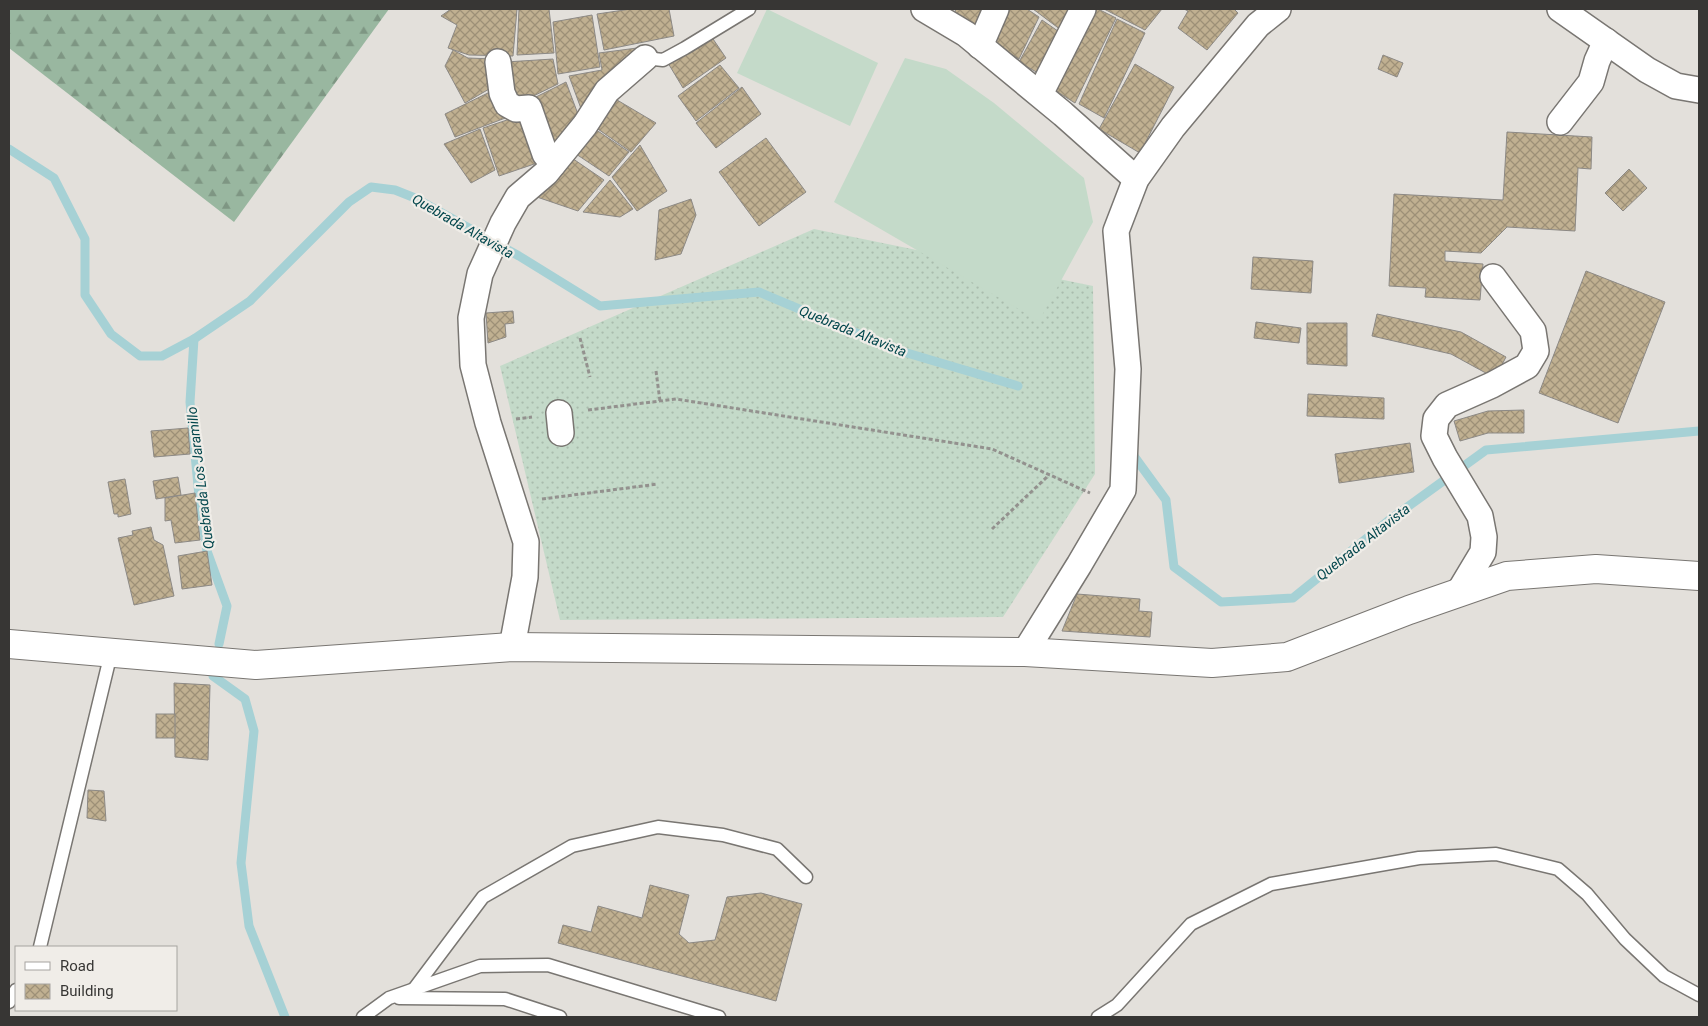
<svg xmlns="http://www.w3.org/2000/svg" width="1708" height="1026" viewBox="0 0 1708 1026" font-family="Roboto,sans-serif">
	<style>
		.grass { fill: url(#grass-dots) }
		.forest { fill: url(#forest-firs) }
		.garden { fill: #c4dac9 }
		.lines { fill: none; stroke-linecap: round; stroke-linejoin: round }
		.stream { stroke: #a6d1d5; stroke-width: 9 }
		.building { fill: url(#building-cross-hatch); stroke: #8c8985 }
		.lane-casing { stroke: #797672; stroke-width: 15 }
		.street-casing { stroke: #797672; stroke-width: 28 }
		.secondary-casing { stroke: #797672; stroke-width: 30 }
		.path { stroke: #93918e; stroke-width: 3; stroke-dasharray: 4 2.5; stroke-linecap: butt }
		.lane { stroke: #fff; stroke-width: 12 }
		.street { stroke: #fff; stroke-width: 25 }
		.secondary { stroke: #fff; stroke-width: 28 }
		.labels { text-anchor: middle; stroke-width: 4.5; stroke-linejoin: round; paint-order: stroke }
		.water-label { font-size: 14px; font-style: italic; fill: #02464c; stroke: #f0ede8 }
	</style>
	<defs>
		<pattern id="grass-dots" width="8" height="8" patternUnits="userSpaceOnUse" patternTransform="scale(1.25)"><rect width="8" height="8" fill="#c4dac9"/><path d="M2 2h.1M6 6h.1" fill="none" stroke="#a9bcad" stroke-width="1.8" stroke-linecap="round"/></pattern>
		<pattern id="forest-firs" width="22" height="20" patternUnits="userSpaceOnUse" patternTransform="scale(1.25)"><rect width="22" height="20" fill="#99b7a0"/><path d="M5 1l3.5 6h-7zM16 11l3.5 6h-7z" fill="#7e9683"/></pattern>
		<pattern id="building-cross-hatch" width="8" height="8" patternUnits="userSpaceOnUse" patternTransform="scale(1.25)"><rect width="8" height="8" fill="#c0b091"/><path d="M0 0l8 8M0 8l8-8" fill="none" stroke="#9d9077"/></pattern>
	</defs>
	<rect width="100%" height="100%" fill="#e3e0db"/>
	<polygon class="grass" points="814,229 1093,286 1095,474 1003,617 560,620 500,366"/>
	<polygon class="forest" points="9,9 389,9 234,222 9,48"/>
	<g class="garden">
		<polygon points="767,9 878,63 850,126 737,73"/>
		<polygon points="905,58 946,69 994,103 1084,178 1093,222 1039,321 834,202"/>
	</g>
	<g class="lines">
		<g class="stream">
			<polyline points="9,149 54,178 85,239 85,295 111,334 140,356 162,356 194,339 250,301 349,202 371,187 395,190 415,198 519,256 600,306 759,292 897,350 1018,386"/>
			<polyline points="194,339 190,402 199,496 207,551 227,606 219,644"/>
			<polyline points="1131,452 1166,500 1174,567 1221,602 1293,598 1388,521 1486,450 1699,431"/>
			<polyline points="213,676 245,699 254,731 241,863 249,926 285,1017"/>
		</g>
	</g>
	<g class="building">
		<polygon points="451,9 517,9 513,56 469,55 448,48 457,25 441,16"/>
		<polygon points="519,9 549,9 554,53 517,55"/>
		<polygon points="631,9 669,9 674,36 604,50 597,14"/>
		<polygon points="956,9 988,9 980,31 952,19"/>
		<polygon points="1007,9 1027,9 1039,17 1019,59 992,43"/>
		<polygon points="1033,9 1076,9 1065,33"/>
		<polygon points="1090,9 1098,9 1116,18 1075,103 1053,89"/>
		<polygon points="1104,9 1162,9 1145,30"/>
		<polygon points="1184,9 1237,9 1235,10 1238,13 1207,50 1178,28 1188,11"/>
		<polygon points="592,15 600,67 558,74 553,22"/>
		<polygon points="1117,19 1145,33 1104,118 1079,104"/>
		<polygon points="1042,20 1065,36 1045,77 1019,62"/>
		<polygon points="711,36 726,58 683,88 668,63"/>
		<polygon points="637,48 639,56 583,114 569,76 602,70 599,53"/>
		<polygon points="453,50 468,58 493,59 496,85 465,103 445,66"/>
		<polygon points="1383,55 1403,63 1397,77 1378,69"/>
		<polygon points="553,59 558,84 521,102 510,95 506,62"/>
		<polygon points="1135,64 1174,87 1140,153 1099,129"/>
		<polygon points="720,65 739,88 696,121 678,96"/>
		<polygon points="566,82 582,125 548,145 532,99"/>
		<polygon points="742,87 761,114 716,148 696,123"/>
		<polygon points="494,90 508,117 455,137 445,114"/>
		<polygon points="612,97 656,123 631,152 592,125"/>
		<polygon points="525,114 543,161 499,176 483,128"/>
		<polygon points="589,125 629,152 609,176 570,150"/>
		<polygon points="480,129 495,170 471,183 444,144"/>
		<polygon points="1507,132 1592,137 1591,169 1578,168 1575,231 1507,227 1481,253 1445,251 1445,261 1483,264 1480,300 1425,297 1426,288 1389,286 1394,194 1503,200"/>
		<polygon points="766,138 806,192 759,226 719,172"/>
		<polygon points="640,145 667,191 637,211 612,177"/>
		<polygon points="566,154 604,180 578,211 534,196"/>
		<polygon points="1629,169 1647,188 1623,211 1605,193"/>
		<polygon points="610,180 633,209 620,217 583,212"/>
		<polygon points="691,199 696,215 681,254 655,260 659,210"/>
		<polygon points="1253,257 1313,261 1311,293 1251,289"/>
		<polygon points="1586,271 1665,302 1618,423 1539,393"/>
		<polygon points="513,311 514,323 505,324 506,337 488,343 486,313"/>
		<polygon points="1377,314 1461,332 1506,357 1495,378 1451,354 1372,336"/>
		<polygon points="1256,322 1301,328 1299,343 1254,338"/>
		<polygon points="1307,323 1347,323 1347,366 1307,364"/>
		<polygon points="1308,394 1384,398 1384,419 1307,416"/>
		<polygon points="1524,410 1524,433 1488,433 1460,441 1454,421 1488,411"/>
		<polygon points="188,428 190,454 154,457 151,431"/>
		<polygon points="1410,443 1414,472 1339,483 1335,454"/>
		<polygon points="178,477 181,495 156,499 153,481"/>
		<polygon points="125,479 131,514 118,517 118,514 114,514 108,482"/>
		<polygon points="195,493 200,540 175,543 171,520 165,521 165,498"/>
		<polygon points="151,527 154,540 163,545 174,596 134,605 118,538 133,535 132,531"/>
		<polygon points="207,551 212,585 182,589 178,556"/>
		<polygon points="1077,594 1140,599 1139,611 1152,612 1150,637 1062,631"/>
		<polygon points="174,683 210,685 208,760 175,757"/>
		<rect x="156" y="714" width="19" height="24"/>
		<polygon points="88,790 104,791 106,821 87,818"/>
		<polygon points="650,885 689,895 679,934 689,943 715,940 727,897 761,893 802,904 776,1001 558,943 563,925 591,932 598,906 642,918"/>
	</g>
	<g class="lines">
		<g class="lane-casing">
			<g id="lane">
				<polyline points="645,58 663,60 685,48 749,9"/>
				<polyline points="40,947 111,653"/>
				<polyline points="414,989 483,897 572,846 658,827 723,835 777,849 806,877"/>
				<polyline points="399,998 505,999 560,1017"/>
				<polyline points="9,1002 16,990"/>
				<polyline points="363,1017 389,998 480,966 548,965 719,1017"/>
				<polyline points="1098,1017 1117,1005 1191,924 1271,884 1419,858 1496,854 1558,869 1587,894 1625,939 1664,976 1699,995"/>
			</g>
		</g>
		<g class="street-casing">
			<g id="street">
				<polyline points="924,9 966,34 1063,114 1136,179"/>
				<polyline points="1560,9 1647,70 1676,86 1699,90"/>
				<polyline points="980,46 996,9"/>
				<polyline points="498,62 502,93 507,104 516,109 529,108 545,154 553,164"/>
				<polyline points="1040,94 1083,9"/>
				<polyline points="1560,122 1591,82 1597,61 1606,41"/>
				<polyline points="559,413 561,433"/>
				<polyline points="1459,592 1483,552 1484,537 1480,516 1445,458 1434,436 1436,419 1447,405 1492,385 1527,366 1536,351 1533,331 1493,277"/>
				<polyline points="512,647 525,577 526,542 488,423 473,365 471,318 480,274 503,223 518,197 546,173 585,125 607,91 645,58"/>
				<polyline points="1025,652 1079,565 1123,490 1128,369 1116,231 1136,179 1173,127 1258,25 1278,9"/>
			</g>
		</g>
		<g class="secondary-casing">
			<polyline id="secondary" points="9,644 256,665 512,647 1025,652 1212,663 1287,657 1409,610 1507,576 1596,569 1699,576"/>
		</g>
		<g class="path">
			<polyline points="580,338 590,377"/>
			<polyline points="656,371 660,401"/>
			<polyline points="588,410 676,399 992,449 1090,493"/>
			<polyline points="516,419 532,417"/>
			<polyline points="542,499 658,484"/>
			<polyline points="992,529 1049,475"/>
		</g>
		<use href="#lane" class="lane"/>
		<use href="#street" class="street"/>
		<use href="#secondary" class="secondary"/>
	</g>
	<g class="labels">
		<g class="water-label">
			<text transform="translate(463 226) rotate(30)" y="5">Quebrada Altavista</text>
			<text transform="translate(853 331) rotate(22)" y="5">Quebrada Altavista</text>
			<text transform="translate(200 478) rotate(-97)" y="5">Quebrada Los Jaramillo</text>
			<text transform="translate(1363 542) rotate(-38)" y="5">Quebrada Altavista</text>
		</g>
	</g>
	<rect width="1708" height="1026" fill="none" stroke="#373634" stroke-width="20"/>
	<rect x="15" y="946" width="162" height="65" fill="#f0ede8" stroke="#a6a4a0"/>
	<rect x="25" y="962" width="25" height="8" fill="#ffffff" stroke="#a6a4a0"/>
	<text x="60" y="971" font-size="15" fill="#373634">Road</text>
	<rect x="25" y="984" width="25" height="15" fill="url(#building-cross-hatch)" stroke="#a6a4a0"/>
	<text x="60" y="996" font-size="15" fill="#373634">Building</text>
</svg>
